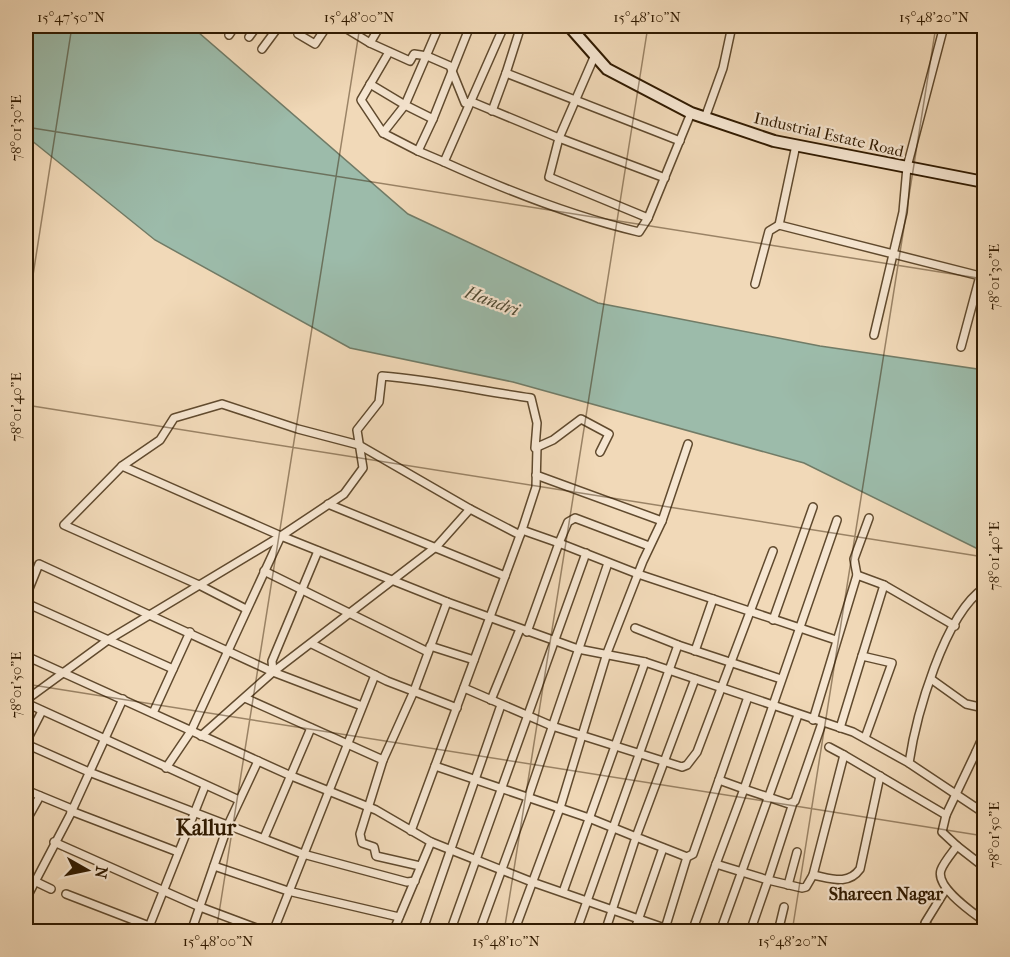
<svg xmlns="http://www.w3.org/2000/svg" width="1010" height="957" viewBox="0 0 1010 957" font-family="'IM FELL French Canon',serif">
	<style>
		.water { fill: #9cbbaa; stroke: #717b66; stroke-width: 1.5 }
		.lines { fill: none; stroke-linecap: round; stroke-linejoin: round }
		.minor-casing { stroke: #604a2e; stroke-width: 10 }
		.secondary-casing { stroke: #301a00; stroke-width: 14 }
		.minor { stroke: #f6e6d1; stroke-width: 7 }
		.secondary { stroke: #f6e6d1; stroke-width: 10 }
		.ticks { fill: none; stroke: #301a00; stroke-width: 1.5; stroke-opacity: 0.45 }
		.labels { text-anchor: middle; stroke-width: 4.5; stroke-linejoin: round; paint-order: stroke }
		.street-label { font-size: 16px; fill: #301a00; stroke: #f6e6d1 }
		.water-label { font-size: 18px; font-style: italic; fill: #504a33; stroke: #f6e6d1 }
		.neighbourhood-label { font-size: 18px; font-weight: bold; fill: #301a00; stroke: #f6e6d1 }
		.district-label { font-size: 22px; font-weight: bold; fill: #301a00; stroke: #f6e6d1 }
		.neatline { fill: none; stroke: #301a00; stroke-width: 2 }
		.ticks-label { font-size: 15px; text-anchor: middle; fill: #301a00 }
	</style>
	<rect width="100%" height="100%" fill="#f1d9b8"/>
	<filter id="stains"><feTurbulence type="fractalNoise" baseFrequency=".00333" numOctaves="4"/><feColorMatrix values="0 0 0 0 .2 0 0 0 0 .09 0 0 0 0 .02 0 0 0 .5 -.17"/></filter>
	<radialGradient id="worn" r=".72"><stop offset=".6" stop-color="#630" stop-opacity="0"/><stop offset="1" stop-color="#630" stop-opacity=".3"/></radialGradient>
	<polygon class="water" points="26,26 191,26 408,214 598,303 820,346 984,370 984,552 804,463 513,382 350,348 155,240 26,136"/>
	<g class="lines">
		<g class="minor-casing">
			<g id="minor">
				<polyline points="303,26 298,34 315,44 327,26"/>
				<polyline points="342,26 370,43 410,61 414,54 427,56 450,66 465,103 472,102 559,138 549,177 648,218 691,113"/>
				<polyline points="439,26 405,105 433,119 470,26"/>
				<path d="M504 26 444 162C508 191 571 216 639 232L648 218"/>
				<polyline points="521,26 506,73 680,141"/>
				<polyline points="229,35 235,26"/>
				<polyline points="249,37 257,26"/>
				<polyline points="370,43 380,26"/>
				<polyline points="262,49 279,26"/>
				<polyline points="595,55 559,138 665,178"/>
				<polyline points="370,84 405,105 383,133 418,151"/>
				<polyline points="492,111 506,73"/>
				<polyline points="705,118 723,68 732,26"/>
				<polyline points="433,119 418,151 444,162"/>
				<polyline points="383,133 361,100 389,52"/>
				<polyline points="796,145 779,225 980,276 961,347"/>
				<polyline points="984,255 980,276 984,278"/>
				<polyline points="755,284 769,231 779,225"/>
				<polyline points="874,335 903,212 907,167 944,26"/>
				<polyline points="122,466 160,440 174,418 222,404 298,429 359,445 470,509"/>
				<polyline points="536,475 662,521"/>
				<polyline points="328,504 505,576"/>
				<polyline points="522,530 559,543 568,522 575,518 649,546"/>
				<polyline points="264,571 428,652"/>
				<polyline points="857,575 854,559 869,518"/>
				<path d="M984 588C944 615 916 716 909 763L984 813"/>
				<polyline points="26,596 39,564 273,672 362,706"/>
				<polyline points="26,603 173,669"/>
				<polyline points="246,609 199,585 64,525 122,466 281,536 447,602 578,649 645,662 853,732 909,763"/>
				<polyline points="773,620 813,507"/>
				<polyline points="635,628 678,645 781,679"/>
				<polyline points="527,632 559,543 638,574 836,640"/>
				<polyline points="312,644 387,681 457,708"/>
				<polyline points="430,646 474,660"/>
				<polyline points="695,651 713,599"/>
				<polyline points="26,656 289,775 376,810 431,842 532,882 676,932"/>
				<polyline points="862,656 884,585 955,626"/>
				<polyline points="273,672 272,661 318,551"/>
				<polyline points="695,679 636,837 687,857 693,854 748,697"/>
				<polyline points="931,679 966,704 984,708"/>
				<polyline points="464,688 552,726 682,767 687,765 697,752 773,551"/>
				<polyline points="245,698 383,760 360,834 362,843 374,847 376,856 420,866"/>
				<path d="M26 700 108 640 281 536 344 494 363 468 357 430 379 402 382 376C432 380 481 391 531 398L537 423 535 448 553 440 581 419 609 434 600 452"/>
				<polyline points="491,700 520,629"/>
				<polyline points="26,703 239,800"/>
				<polyline points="153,713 190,632"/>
				<polyline points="813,720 857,575 884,585"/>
				<polyline points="840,728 862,656 892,663 865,738"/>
				<polyline points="984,734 976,752 984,759"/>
				<polyline points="201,736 273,672 437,546 470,509 520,535"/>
				<polyline points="26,742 42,711"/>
				<polyline points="26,744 89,772 303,854 407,882 415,881"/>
				<path d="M844 755 946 815 942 832 957 846C952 853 944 862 941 870 935 887 972 912 984 921"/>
				<polyline points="383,760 414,691 447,602"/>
				<polyline points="435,766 589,818 636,837 605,932"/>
				<polyline points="166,768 191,731 281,536"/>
				<polyline points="719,780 744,789 837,520"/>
				<polyline points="26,790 72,809"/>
				<polyline points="793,803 768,880 802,888 806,887 813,875 844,755 829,747"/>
				<polyline points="71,811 178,852"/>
				<polyline points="946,815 976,752"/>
				<polyline points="26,821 40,796"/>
				<polyline points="411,831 522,530 536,487 537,447"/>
				<polyline points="264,838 311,728"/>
				<polyline points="54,842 200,907 267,932"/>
				<polyline points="957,846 984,867"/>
				<polyline points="716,864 744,789 789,804 795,801 822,723"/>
				<polyline points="214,866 288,891 399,917"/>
				<path d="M813 875C830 878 848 886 860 869L880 776"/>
				<polyline points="26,877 51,889"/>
				<polyline points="788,885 797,852"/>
				<polyline points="563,892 645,662"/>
				<polyline points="66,894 149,926"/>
				<polyline points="26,899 70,815 123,699"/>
				<polyline points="301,928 313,932"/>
				<polyline points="147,932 205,786"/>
				<polyline points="191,932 228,825 258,761"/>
				<polyline points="273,932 375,675"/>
				<polyline points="393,932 431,842"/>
				<polyline points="422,932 501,705"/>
				<polyline points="450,932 586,553"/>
				<polyline points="479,932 528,798 608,563"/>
				<polyline points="514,932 560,808 607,653 643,561 662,521 688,444"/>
				<polyline points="576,932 678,645"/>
				<polyline points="634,932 663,848"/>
				<polyline points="664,932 687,857"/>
				<polyline points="692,932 716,864 768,880 750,932"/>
				<polyline points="720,932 798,715"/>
				<polyline points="778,932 784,907"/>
				<polyline points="934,932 925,923 946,889"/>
			</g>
		</g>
		<g class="secondary-casing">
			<polyline id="secondary" points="569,26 607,69 691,113 774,141 984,182"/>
		</g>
		<use href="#minor" class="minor"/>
		<use href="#secondary" class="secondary"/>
	</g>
	<path class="ticks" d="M26 127 984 279M26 320 72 26M26 405 984 557M26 684 984 836M216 932 360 26M504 932 648 26M792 932 936 26"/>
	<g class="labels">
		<g class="street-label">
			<text transform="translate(829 134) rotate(13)" y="6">Industrial Estate Road</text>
		</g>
		<g class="water-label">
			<text transform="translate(492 301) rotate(20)" y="6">Handri</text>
		</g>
		<g class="neighbourhood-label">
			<text x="886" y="900">Shareen Nagar</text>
		</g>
		<g class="district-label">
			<text x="206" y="835">Kallur</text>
		</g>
	</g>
	<rect width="1010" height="957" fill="none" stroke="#f1d9b8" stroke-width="66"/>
	<g transform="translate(87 870) rotate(99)" stroke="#f6e6d1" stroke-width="4.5" paint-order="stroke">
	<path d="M0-4.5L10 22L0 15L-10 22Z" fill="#301a00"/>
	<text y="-9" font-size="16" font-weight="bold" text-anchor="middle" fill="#301a00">N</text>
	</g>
	<rect x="33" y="33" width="944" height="891" class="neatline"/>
	<g class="ticks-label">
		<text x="71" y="22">15°47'50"N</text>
		<text x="359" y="22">15°48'00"N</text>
		<text x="647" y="22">15°48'10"N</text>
		<text x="934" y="22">15°48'20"N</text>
		<text transform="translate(16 128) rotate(-90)" y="5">78°01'30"E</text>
		<text transform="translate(994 277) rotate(-90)" y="5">78°01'30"E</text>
		<text transform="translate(16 407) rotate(-90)" y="5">78°01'40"E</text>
		<text transform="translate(994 556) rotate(-90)" y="5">78°01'40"E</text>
		<text transform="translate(16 685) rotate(-90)" y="5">78°01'50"E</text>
		<text transform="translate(994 835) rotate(-90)" y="5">78°01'50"E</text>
		<text x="218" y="946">15°48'00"N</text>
		<text x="506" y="946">15°48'10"N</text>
		<text x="793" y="946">15°48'20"N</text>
	</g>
	<rect width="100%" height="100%" filter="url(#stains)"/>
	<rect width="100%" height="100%" fill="url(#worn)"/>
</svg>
